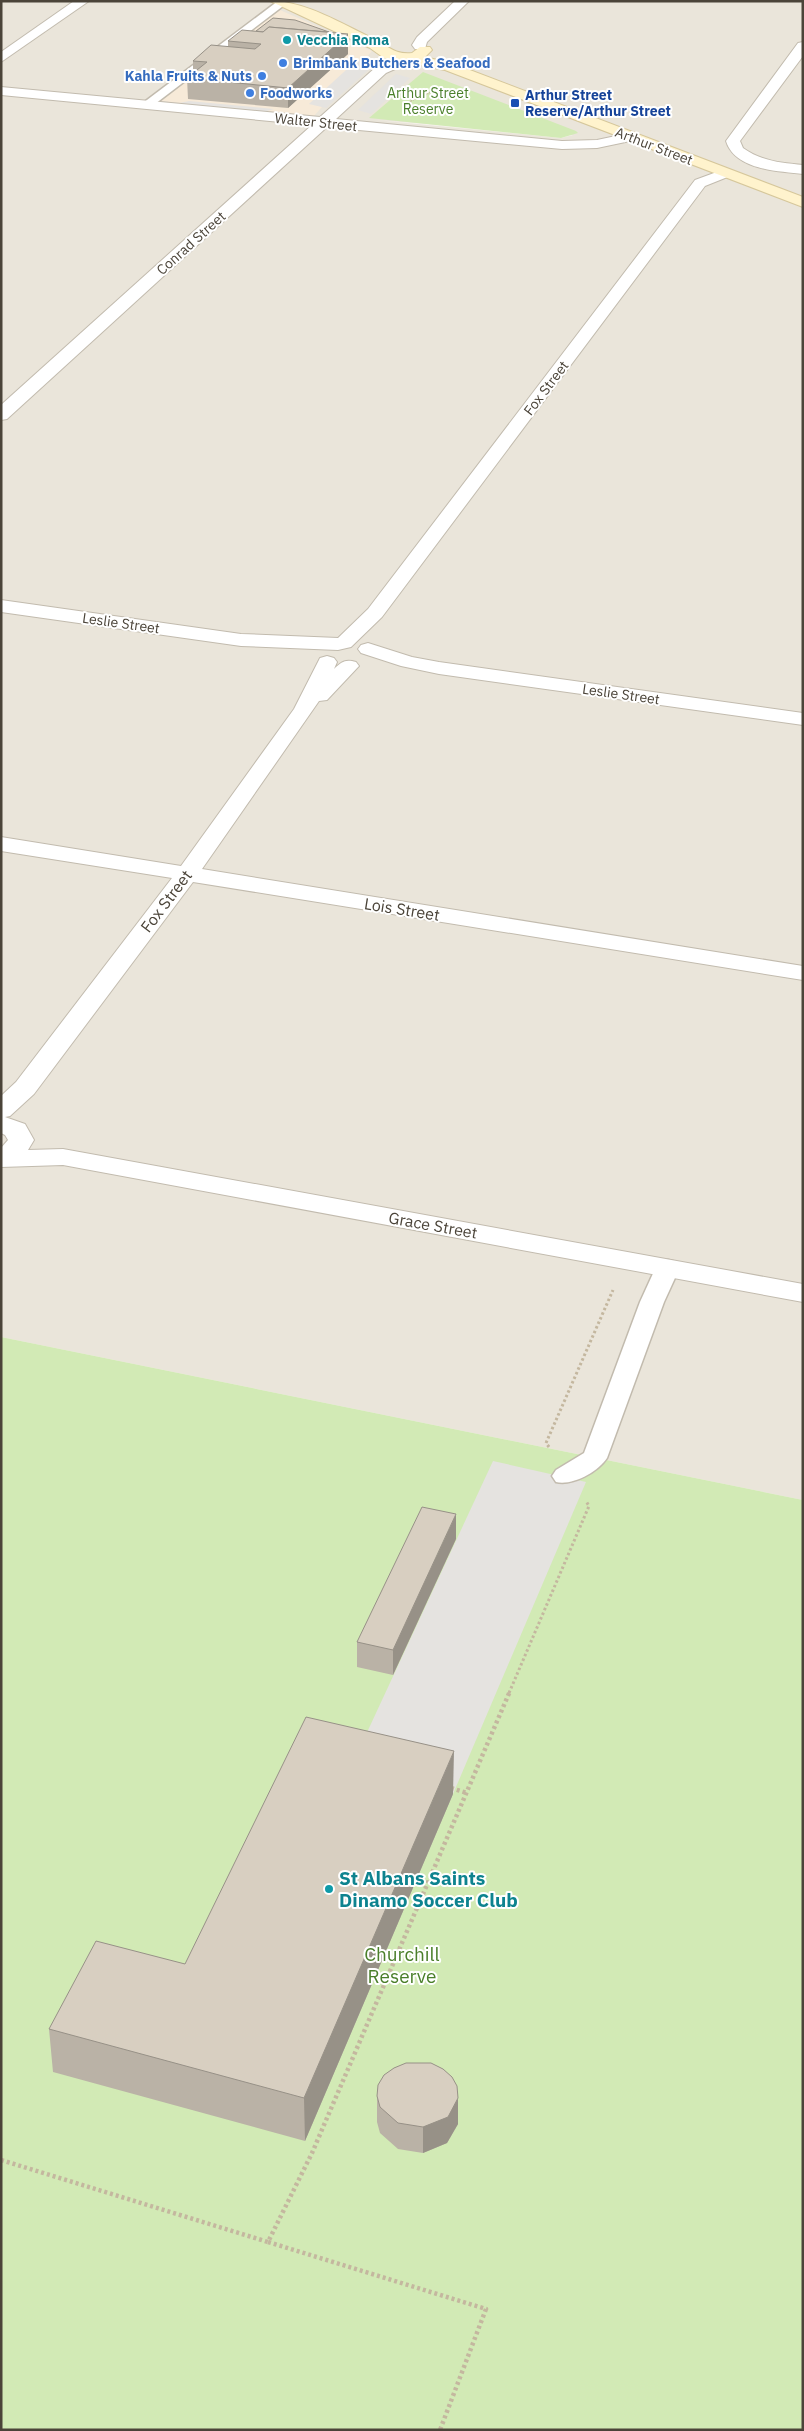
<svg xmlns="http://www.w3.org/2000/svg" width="804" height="2431" viewBox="0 0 804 2431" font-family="'IBM Plex Sans',sans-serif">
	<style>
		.residential { fill: #eae5da; fill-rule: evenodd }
		.commercial { fill: #f7ead8 }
		.green { fill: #d2eab5 }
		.parking { fill: #e5e3e0 }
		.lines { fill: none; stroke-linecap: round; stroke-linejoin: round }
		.lane-casing { stroke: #c2bbae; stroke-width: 3 }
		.street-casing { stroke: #c2bbae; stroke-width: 2 }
		.secondary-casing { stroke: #d6c79b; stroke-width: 2 }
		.path-far2 { stroke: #c4b79f; stroke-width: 2; stroke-dasharray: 1 1; stroke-linecap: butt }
		.path-far1 { stroke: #c4b79f; stroke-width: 3; stroke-dasharray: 2.5 2.5; stroke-linecap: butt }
		.path { stroke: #c4b79f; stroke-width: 4.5; stroke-dasharray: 3 3; stroke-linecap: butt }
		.lane { fill: #fff; fill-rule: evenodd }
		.street { fill: #fff; fill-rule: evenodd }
		.secondary { fill: #fff3cd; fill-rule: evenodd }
		.wall { fill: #bab2a6 }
		.shaded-wall { fill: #979187 }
		.building { fill: #d8cfc1; stroke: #979187 }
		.culture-dot { fill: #0f9aa8; stroke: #fff; stroke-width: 2 }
		.shop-dot { fill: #3f7fe0; stroke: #fff; stroke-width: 2 }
		.transit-dot { fill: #1a4fb4; stroke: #fff; stroke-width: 2 }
		.labels { text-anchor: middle; stroke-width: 4; stroke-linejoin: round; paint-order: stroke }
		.far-culture-label { font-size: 14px; font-weight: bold; fill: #0d838f; stroke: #fff; text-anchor: start }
		.far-shop-label { font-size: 14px; font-weight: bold; fill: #366cbe; stroke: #fff; text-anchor: start }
		.far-park-label { font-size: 14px; fill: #4a7f2a; stroke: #fff }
		.far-transit-label { font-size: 14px; font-weight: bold; fill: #164399; stroke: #fff; text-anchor: start }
		.far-street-label { font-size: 14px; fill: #4b4439; stroke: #fff }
		.street-label { font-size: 16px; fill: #4b4439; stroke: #fff }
		.near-culture-label { font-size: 19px; font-weight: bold; fill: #0d838f; stroke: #fff; text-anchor: start }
		.near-park-label { font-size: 19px; fill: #4a7f2a; stroke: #fff }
	</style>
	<rect width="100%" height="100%" fill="#f6f3ec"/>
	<path class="residential" d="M1 1H803V1500L1 1337ZM376 120 573 135 561 138Z"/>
	<polygon class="commercial" points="280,10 372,51 313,117 160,101"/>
	<g class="green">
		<polygon points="423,72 576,131 578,133 561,138 369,118"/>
		<polygon points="1,1337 803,1500 803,2430 1,2430"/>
	</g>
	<g class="parking">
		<polygon points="357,60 375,64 326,108 309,104"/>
		<polygon points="396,74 410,78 371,114 358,110"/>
		<polygon points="189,101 274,109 260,113 175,104"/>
		<polygon points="493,1461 586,1482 453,1794 350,1769"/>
	</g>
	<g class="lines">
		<g class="lane-casing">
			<g id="lane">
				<polygon points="278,1 287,3 151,107 143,107 143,103"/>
				<path d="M668 1260 676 1262 680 1267 664 1302 607 1458C598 1472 572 1486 556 1482L552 1476 556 1470 584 1453 640 1302 656 1267 660 1262Z"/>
			</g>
		</g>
		<g class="street-casing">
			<g id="street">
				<polygon points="74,1 89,1 1,62 1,52"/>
				<polygon points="455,1 469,1 427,42 425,49 415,49 412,45 417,37"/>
				<path d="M803 42V56L740 141 743 148C761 161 781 163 803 165V174C777 171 735 170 726 141L798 43Z"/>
				<polygon points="408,54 413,55 415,58 413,61 386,73 336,119 562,141 597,140 630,133 637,137 635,140 597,148 562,149 327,127 7,419 1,420 1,405 312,125 1,95 1,87 320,117 376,67"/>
				<polygon points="725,169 730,170 732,173 730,176 705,186 382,617 351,647 338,650 241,646 1,612 1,600 241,634 338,638 368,609 695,180"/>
				<polygon points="368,643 412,657 439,662 803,713 803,725 439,674 401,666 361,653 358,649 361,645"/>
				<path d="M327 656 334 658 337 662 334 669C342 661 346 659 356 662L359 666 327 700 319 701 202 869 803 966V980L193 882 34 1094 10 1116 5 1117 25 1124 34 1140 28 1150 63 1149 803 1284V1302L63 1165 1 1167V1148L8 1140 5 1135 1 1133V1096L16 1082 172 878 1 851V837L181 866 294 709 320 658Z"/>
			</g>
		</g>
		<g class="secondary-casing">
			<path id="secondary" d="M270 1C306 1 342 24 374 39 388 46 395 55 412 53L420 47H430L432 50 425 57 454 64 803 197V207L445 70 384 58 370 48Z"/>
		</g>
		<polyline class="path-far2" points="411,104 410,101 433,91"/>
		<g class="path-far1">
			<polyline points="549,1447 546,1443 613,1290"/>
			<polyline points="509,1693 589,1506 586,1501"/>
		</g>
		<g class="path">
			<polyline points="451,1788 467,1793"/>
			<polyline points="1,2160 268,2242 312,2153 510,1691"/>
			<polyline points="268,2242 486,2309 440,2430"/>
		</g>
		<use href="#lane" class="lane"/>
		<use href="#street" class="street"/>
		<use href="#secondary" class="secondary"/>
	</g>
	<g class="wall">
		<polygon points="256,32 329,32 348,34 348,54 288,108 188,99 187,78 193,74 193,61 228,46 228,41"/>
		<polygon points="456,1539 393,1675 357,1667 357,1642"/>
		<polygon points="453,1794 305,2141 53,2072 49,2029 185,1964"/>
		<polygon points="377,2096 458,2124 447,2143 423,2153 398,2149 380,2133 377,2122"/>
	</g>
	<g class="shaded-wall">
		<polygon points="348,34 348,54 288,108 288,88"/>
		<polygon points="456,1514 456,1539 393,1675 393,1650"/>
		<polygon points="454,1751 453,1794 305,2141 304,2098"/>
		<polygon points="458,2098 458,2124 447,2143 423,2153 423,2127"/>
	</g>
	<g class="building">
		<polygon points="273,18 295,20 329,32 269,27 263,32 256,31"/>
		<polygon points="269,27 348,34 288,88 187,78 207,62 193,61 211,45 255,49 261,44 228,41 242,30 263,32"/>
		<polygon points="422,1507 456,1514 393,1650 357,1642"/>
		<polygon points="306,1717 454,1751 304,2098 49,2029 96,1941 185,1964"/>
		<polygon points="406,2063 431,2063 443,2069 452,2077 457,2086 458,2098 448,2117 423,2127 398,2123 380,2107 377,2096 378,2085 384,2075 394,2068"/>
	</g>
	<g class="culture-dot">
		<circle cx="287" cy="40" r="5"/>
		<circle cx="329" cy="1889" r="5"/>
	</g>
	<g class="shop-dot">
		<circle cx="283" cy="63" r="5"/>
		<circle cx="262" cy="76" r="5"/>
		<circle cx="250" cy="93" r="5"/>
	</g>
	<rect class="transit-dot" x="510" y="98" width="10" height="10" rx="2.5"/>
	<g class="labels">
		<g class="far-culture-label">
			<text x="297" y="45">Vecchia Roma</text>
		</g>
		<g class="far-shop-label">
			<text x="293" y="68">Brimbank Butchers &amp; Seafood</text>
			<text x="252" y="81" text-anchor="end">Kahla Fruits &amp; Nuts</text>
			<text x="260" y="98">Foodworks</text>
		</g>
		<g class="far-park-label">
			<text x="428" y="98">Arthur Street<tspan x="428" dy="16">Reserve</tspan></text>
		</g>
		<g class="far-transit-label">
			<text x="525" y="100">Arthur Street<tspan x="525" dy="16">Reserve/Arthur Street</tspan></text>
		</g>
		<g class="far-street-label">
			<text transform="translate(316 122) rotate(6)" y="5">Walter Street</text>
			<text transform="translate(654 146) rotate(21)" y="5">Arthur Street</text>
			<text transform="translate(191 243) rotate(-42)" y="5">Conrad Street</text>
			<text transform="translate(546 388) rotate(-53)" y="5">Fox Street</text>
			<text transform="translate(121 623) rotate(8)" y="5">Leslie Street</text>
			<text transform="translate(621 694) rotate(8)" y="5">Leslie Street</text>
		</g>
		<g class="street-label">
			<text transform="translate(166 901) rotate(-53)" y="6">Fox Street</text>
			<text transform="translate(402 909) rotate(9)" y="6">Lois Street</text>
			<text transform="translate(433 1225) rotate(10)" y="6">Grace Street</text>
		</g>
		<g class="near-culture-label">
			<text x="339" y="1885">St Albans Saints<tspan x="339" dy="22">Dinamo Soccer Club</tspan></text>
		</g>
		<g class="near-park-label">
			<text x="402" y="1961">Churchill<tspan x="402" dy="22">Reserve</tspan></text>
		</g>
	</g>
	<rect width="804" height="2431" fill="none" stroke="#4b4439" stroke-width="5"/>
</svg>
